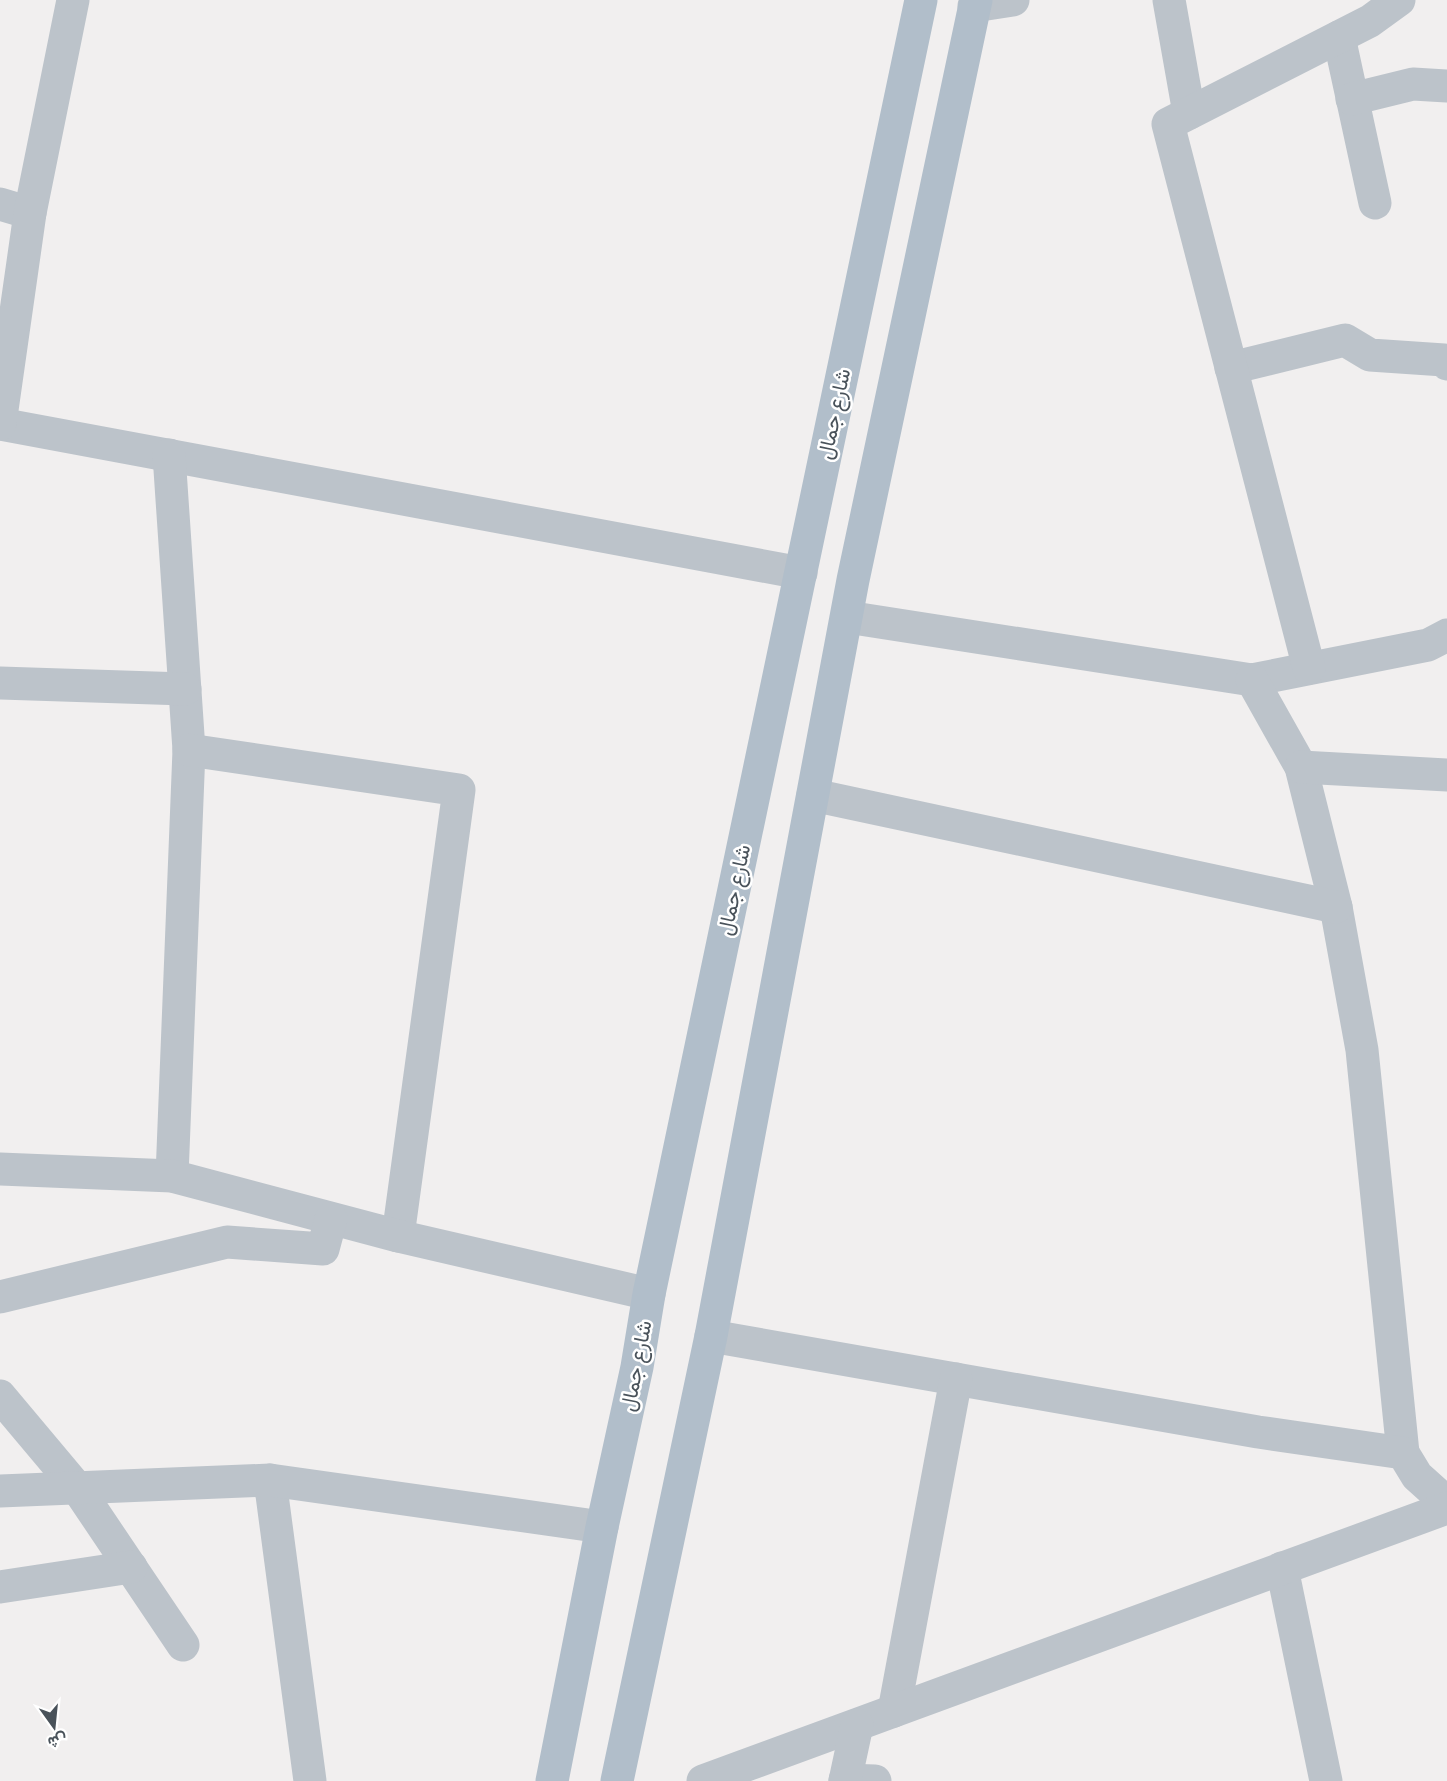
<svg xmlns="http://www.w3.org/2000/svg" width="1447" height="1781" viewBox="0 0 1447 1781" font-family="Overpass,Vazirmatn,sans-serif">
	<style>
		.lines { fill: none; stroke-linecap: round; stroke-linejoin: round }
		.minor { stroke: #bcc3ca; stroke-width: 33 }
		.major { stroke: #b1beca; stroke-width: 33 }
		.labels { text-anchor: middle; stroke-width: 5; stroke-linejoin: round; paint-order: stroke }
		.street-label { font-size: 21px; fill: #49525a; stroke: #fff }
	</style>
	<rect width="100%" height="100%" fill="#f1efef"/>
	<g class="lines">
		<g class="minor">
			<polyline points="1169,0 1189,113"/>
			<polyline points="974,6 1013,0"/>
			<polyline points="1339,37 1375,203"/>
			<polyline points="1352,99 1413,84 1447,86"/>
			<polyline points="0,204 30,213"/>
			<polyline points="1231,368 1345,340 1370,355 1444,360 1447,364"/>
			<polyline points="0,424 801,573"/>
			<polyline points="0,424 30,213 73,0"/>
			<polyline points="169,455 189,750 172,1176"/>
			<polyline points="847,617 1252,680 1428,645 1447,635"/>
			<polyline points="1309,668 1168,124 1370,21 1399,0"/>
			<polyline points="1252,680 1301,767 1336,907 1362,1050 1403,1453"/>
			<polyline points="0,683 185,689"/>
			<polyline points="189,750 459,790 398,1236"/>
			<polyline points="1301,767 1447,775"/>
			<polyline points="813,795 1336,907"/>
			<polyline points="0,1169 172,1176 398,1236 649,1294"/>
			<polyline points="0,1297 227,1242 323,1249 331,1219"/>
			<polyline points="711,1336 1258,1432 1403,1453 1417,1476 1447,1503"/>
			<polyline points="0,1396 78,1489 183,1645"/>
			<polyline points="270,1480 310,1781"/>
			<polyline points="0,1491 270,1480 602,1527"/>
			<polyline points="1282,1568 1326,1781"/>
			<polyline points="0,1587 131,1567"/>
			<polyline points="894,1711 956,1379"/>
			<polyline points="845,1780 875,1781"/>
			<polyline points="703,1781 1447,1508"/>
			<polyline points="845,1781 857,1725"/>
		</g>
		<g class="major">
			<polyline points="552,1781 602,1527 637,1367 649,1294 921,0"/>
			<polyline points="617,1781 711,1336 853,580 976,0"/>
		</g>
	</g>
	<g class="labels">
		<g class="street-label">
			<text transform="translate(834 414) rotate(-78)" y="7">شارع جمال</text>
			<text transform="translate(734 890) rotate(-78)" y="7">شارع جمال</text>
			<text transform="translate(636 1366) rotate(-79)" y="7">شارع جمال</text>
		</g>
	</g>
	<g transform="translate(54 1727) rotate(165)" stroke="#ffffff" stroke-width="4.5" paint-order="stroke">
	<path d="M0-4.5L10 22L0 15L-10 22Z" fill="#49525a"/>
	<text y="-9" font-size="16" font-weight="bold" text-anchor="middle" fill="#49525a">ش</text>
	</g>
</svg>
